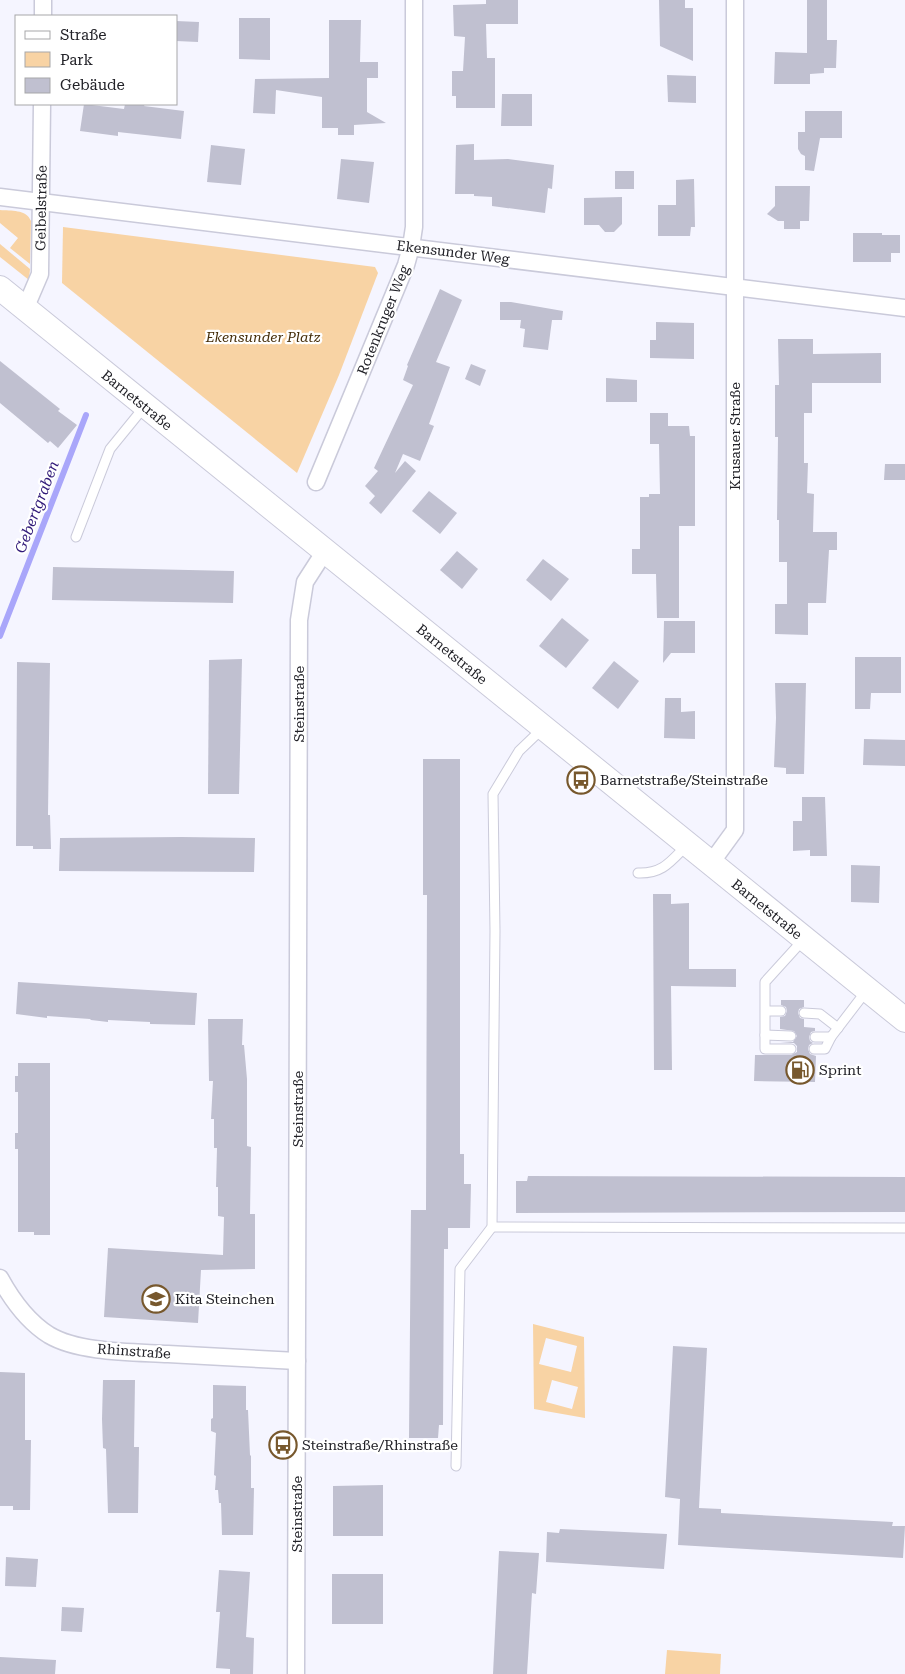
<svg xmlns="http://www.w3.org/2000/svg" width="905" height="1674" viewBox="0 0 905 1674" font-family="'Roboto Serif',serif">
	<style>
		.green { fill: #f8d3a4; fill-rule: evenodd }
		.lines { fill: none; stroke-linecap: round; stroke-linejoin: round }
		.stream { stroke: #a9a6fa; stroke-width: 6 }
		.building { fill: #c0c0d0 }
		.lane-casing { stroke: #cacada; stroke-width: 11 }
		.street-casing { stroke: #cacada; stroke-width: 19 }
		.secondary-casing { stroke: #cacada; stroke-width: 26 }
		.lane { stroke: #fff; stroke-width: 9 }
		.street { stroke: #fff; stroke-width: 16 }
		.secondary { stroke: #fff; stroke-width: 24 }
		.labels { text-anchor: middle; stroke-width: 4.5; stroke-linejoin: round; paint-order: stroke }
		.street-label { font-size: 14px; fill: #222228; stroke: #fff }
		.park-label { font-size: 14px; font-style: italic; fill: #442d09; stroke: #fff }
		.poi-label { font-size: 14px; fill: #222228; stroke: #fff; text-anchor: start }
		.water-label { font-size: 15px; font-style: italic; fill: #311a79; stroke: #fff }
	</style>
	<rect width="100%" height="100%" fill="#f5f5ff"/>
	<g class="green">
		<path d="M0 210C11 211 26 209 31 221L30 264 10 248 18 238 0 223Z"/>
		<polygon points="63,227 375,267 378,273 339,375 297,473 62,283"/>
		<polygon points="0,244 30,269 29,280 0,257"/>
		<path d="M533 1324 584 1337 585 1418 534 1409ZM546 1338 577 1346 571 1372 539 1364ZM552 1380 578 1387 572 1409 546 1402Z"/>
		<polygon points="667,1650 721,1654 720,1674 665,1674"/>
	</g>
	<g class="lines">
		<polyline class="stream" points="0,636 86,415"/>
	</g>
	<g class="building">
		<polygon points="486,0 518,0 518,24 486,24 487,58 495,58 495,108 456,108 456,96 452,96 452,71 463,71 465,37 454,36 453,5 486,4"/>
		<polygon points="659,0 685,0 685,8 693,8 693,61 660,46"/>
		<polygon points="807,0 827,0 827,40 837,40 836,68 824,68 824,73 810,74 810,84 774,84 775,52 807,53"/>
		<polygon points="239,18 270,18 270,60 239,59"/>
		<polygon points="329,20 361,20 360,62 378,62 378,78 367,78 367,112 386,123 354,125 354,135 338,135 338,128 322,128 322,97 276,90 275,114 253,113 255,79 329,78"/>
		<polygon points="176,21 199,22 198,42 176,41"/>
		<polygon points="667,75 696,76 696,103 668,102"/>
		<polygon points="502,94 532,94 532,126 501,126"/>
		<polygon points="84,104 124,109 125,104 145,104 144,106 184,111 181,139 118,132 118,136 80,131"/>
		<polygon points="805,111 842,111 842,138 820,138 814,171 805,170 805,156 801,154 798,149 798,132 805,132"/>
		<polygon points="474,144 474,160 508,159 554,165 552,189 548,188 545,213 492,206 492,197 474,196 474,194 455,194 456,145"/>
		<polygon points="211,145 245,149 241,185 207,182"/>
		<polygon points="341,159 374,162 369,203 337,199"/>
		<rect x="615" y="171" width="19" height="18"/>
		<polygon points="694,179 695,227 691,227 690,236 658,236 658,205 676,205 676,180"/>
		<polygon points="775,186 810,186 809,221 800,221 800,229 784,229 784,221 778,221 767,214 775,206"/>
		<polygon points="622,197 622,224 614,232 605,232 599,225 584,225 584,198"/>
		<polygon points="853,233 882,233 882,235 900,235 900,253 891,253 891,262 853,262"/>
		<polygon points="440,289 462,300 436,362 450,367 429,424 434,426 420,461 403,454 395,473 405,461 416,471 381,514 369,503 375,496 365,486 378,471 374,468 413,385 403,380 408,366 407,365"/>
		<polygon points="500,302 511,302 563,311 562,320 552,320 548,350 523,347 525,329 520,328 521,320 500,320"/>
		<polygon points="656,322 694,323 694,359 650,358 650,340 656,340"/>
		<polygon points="778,339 813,339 813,354 881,353 881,383 812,383 812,413 804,413 804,463 808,463 807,493 814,494 813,532 837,532 837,550 829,550 826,603 808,603 808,635 775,634 775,604 787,604 787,562 779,562 779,520 777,520 778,437 775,437 775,385 779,385"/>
		<polygon points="0,361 60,409 58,411 77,425 58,448 50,441 48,443 0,403"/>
		<polygon points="471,364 486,370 480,386 465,379"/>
		<polygon points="606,378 637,380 637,402 606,402"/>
		<polygon points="650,413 668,413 668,426 689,426 690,436 695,436 695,526 679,526 679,618 657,618 656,574 632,574 632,549 640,549 640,497 649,497 649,494 660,494 659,444 650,444"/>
		<polygon points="885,464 905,464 905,480 884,480"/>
		<polygon points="429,491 457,513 440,534 412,511"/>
		<polygon points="457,551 478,569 462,589 440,570"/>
		<polygon points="543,559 569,579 551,601 526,580"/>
		<polygon points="53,567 234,571 233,603 52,600"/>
		<polygon points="562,618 589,640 566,668 539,646"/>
		<polygon points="664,621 695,621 695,653 671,653 663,663"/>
		<polygon points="855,657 901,657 901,693 871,693 870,709 855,709"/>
		<polygon points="242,659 239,794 208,794 209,660"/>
		<polygon points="614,661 639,681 618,709 592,688"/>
		<polygon points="17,662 50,663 48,815 50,815 51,849 33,849 33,846 16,846"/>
		<polygon points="775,683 806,683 804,774 786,774 786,768 774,767 776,718"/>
		<polygon points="665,698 681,698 681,712 695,711 695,739 664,738"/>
		<polygon points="864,739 905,740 905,766 863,765"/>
		<polygon points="423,759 460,759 460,1154 464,1154 464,1184 471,1184 470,1228 448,1228 448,1249 444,1249 443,1425 439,1425 438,1438 409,1438 411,1210 426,1210 427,895 423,895"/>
		<polygon points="802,797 825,797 827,856 810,856 810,850 793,851 793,821 802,821"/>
		<polygon points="182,837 255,838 254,872 59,871 60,838"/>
		<polygon points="851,865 880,866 879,903 851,902"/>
		<polygon points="653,894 671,894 671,904 689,903 689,969 736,969 736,987 671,986 672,1070 654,1070"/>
		<polygon points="18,982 197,993 195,1025 150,1024 150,1022 108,1020 108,1022 91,1020 90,1019 47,1016 47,1018 16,1014"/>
		<polygon points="781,1000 804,1000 804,1007 799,1009 798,1013 800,1018 804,1019 804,1027 815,1028 815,1031 811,1032 809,1037 810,1041 813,1043 809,1045 808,1049 810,1054 816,1056 815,1082 754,1081 755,1055 791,1055 797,1052 797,1046 794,1043 780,1043 793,1042 797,1036 794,1031 780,1029 780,1017 785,1016 787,1011 786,1007 781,1005"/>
		<polygon points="208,1019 243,1019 242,1045 244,1045 247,1079 247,1146 251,1147 250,1214 255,1214 255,1269 201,1270 198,1323 104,1317 108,1248 223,1255 224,1217 218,1216 218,1187 216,1187 217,1148 214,1148 214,1119 211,1119 213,1081 209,1081"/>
		<polygon points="18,1063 50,1063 50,1235 34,1235 34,1232 18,1232 18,1149 15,1149 15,1133 18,1133 18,1092 15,1092 15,1076 18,1076"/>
		<polygon points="528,1176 905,1177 905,1212 516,1213 516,1181 527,1181"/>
		<polygon points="673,1346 707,1348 699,1508 721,1509 721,1513 893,1522 892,1526 905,1526 903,1558 678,1545 680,1499 665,1497"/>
		<polygon points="0,1372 25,1373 25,1440 31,1440 30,1510 13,1510 13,1506 0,1506"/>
		<polygon points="103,1380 135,1380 134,1447 139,1447 138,1513 108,1513 106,1449 103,1448 102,1419"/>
		<polygon points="213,1385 246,1386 246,1410 248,1410 250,1455 251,1456 251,1488 254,1488 253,1535 222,1535 221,1503 219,1503 218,1490 215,1490 216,1476 214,1475 216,1433 211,1431 211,1419 213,1418"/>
		<polygon points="383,1485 383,1536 333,1536 333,1486"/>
		<polygon points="560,1529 667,1534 664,1569 546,1562 547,1532 559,1533"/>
		<polygon points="499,1551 539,1553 536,1594 532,1593 527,1674 493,1674"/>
		<polygon points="6,1557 38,1559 36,1587 5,1586"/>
		<polygon points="219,1570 250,1572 246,1637 254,1638 253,1674 230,1674 230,1669 216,1668 220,1612 216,1612"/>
		<rect x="332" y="1574" width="51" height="50"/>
		<polygon points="62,1607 84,1608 82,1632 61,1631"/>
		<polygon points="0,1657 56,1660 55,1674 0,1674"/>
	</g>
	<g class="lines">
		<g class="lane-casing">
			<g id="lane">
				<polyline points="76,537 110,449 145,406"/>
				<path d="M638 873C663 874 671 861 687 845"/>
				<polyline points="766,1011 781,1011"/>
				<polyline points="804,1013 820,1014 838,1028"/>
				<polyline points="765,1035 791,1036"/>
				<polyline points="831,1037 867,990"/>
				<polyline points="791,1049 765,1049 765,982 804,939"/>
				<polyline points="814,1049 825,1049 831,1037 815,1037"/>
				<polyline points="492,1227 905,1228"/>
				<polyline points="456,1466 460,1269 492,1227 495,931 493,794 519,751 543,728"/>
			</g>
		</g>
		<g class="street-casing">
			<g id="street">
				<polyline points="43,16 43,0"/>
				<polyline points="0,197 905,308"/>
				<polyline points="25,309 40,274 42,104"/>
				<polyline points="316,482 406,265 411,247 414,227 414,0"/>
				<polyline points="711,863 735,830 735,0"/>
				<path d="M0 1278C12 1300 27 1321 49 1335 79 1353 134 1352 168 1354 211 1356 254 1359 297 1361"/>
				<polyline points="296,1674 299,620 305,582 325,551"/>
			</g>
		</g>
		<g class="secondary-casing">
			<polyline id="secondary" points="0,288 905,1020"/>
		</g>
		<use href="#lane" class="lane"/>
		<use href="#street" class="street"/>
		<use href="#secondary" class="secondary"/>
	</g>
	<defs>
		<g id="bus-ring" transform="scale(1.4375)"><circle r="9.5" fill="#fff" stroke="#77582d" stroke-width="1.5"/><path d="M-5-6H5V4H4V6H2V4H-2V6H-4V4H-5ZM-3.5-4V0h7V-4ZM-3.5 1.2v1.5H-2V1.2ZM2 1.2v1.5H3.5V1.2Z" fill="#77582d"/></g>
		<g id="fuel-ring" transform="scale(1.4375)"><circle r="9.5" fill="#fff" stroke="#77582d" stroke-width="1.5"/><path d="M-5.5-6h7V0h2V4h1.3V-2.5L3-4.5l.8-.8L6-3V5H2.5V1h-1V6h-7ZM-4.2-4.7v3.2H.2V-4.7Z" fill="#77582d"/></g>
		<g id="school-ring" transform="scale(1.4375)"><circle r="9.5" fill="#fff" stroke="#77582d" stroke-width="1.5"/><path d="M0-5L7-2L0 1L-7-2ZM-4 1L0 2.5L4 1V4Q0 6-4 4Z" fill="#77582d"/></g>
	</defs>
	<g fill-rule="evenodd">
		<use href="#bus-ring" x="581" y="780"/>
		<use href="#fuel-ring" x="800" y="1070"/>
		<use href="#school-ring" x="156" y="1299"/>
		<use href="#bus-ring" x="283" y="1445"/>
	</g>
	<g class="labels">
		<g class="street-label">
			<text transform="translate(41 208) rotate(-89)" y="5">Geibelstraße</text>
			<text transform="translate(453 252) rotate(7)" y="5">Ekensunder Weg</text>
			<text transform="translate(383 320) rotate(-68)" y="5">Rotenkruger Weg</text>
			<text transform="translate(137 400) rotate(39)" y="5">Barnetstraße</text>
			<text transform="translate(735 436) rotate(-90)" y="5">Krusauer Straße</text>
			<text transform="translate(452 654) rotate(39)" y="5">Barnetstraße</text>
			<text transform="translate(299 704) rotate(-90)" y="5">Steinstraße</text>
			<text transform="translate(767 909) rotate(39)" y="5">Barnetstraße</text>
			<text transform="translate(298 1109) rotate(-90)" y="5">Steinstraße</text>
			<text transform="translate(134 1351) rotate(4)" y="5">Rhinstraße</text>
			<text transform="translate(297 1514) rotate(-90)" y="5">Steinstraße</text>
		</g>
		<g class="park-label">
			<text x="263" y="342">Ekensunder Platz</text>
		</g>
		<g class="poi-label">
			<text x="600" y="785">Barnetstraße/Steinstraße</text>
			<text x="819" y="1075">Sprint</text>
			<text x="175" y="1304">Kita Steinchen</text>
			<text x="302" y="1450">Steinstraße/Rhinstraße</text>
		</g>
		<g class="water-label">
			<text transform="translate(37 507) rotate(-69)" y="5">Gebertgraben</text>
		</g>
	</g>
	<rect x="15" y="15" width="162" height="90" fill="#ffffff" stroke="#a7a7a9"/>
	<rect x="25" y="31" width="25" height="8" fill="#ffffff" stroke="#a7a7a9"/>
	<text x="60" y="40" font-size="15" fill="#222228">Straße</text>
	<rect x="25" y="52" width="25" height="15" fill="#f8d3a4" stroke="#a7a7a9"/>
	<text x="60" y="65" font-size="15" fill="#222228">Park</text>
	<rect x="25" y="78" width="25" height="15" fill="#c0c0d0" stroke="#a7a7a9"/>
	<text x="60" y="90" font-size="15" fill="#222228">Gebäude</text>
</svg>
